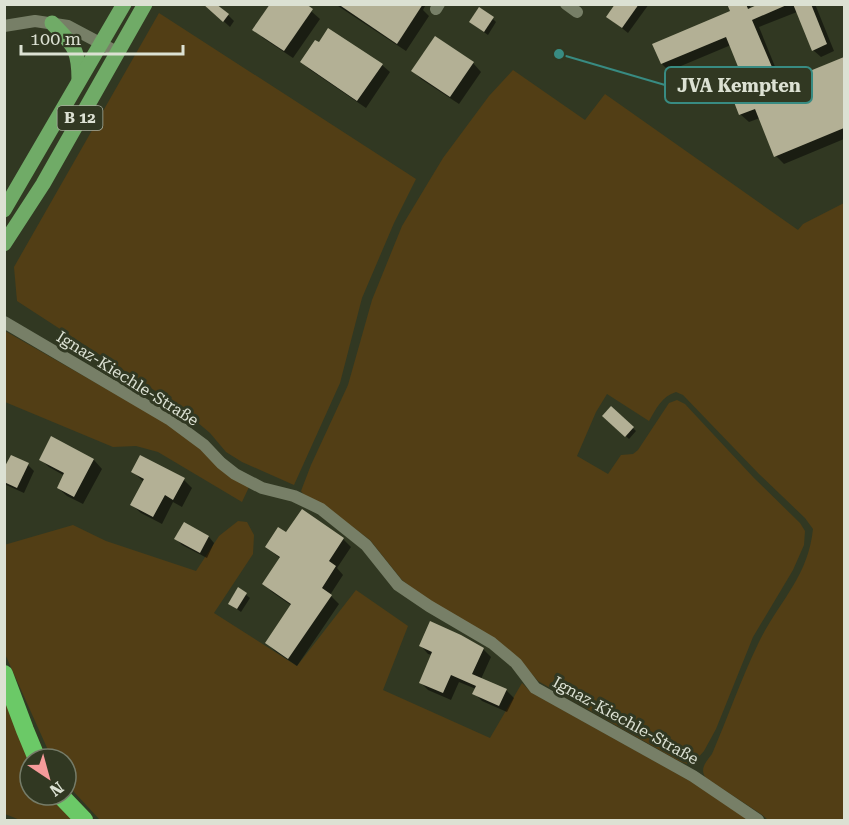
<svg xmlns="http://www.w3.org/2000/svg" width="849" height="825" viewBox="0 0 849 825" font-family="'Roboto Serif',serif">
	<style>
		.green { fill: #523e15 }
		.shadow { fill: #0007 }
		.building { fill: #b3b095 }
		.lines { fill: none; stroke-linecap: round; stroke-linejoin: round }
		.street { stroke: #777f67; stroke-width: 12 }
		.primary { stroke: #70ab67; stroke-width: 15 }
		.highway { stroke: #6bc967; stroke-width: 18 }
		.labels { text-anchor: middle; stroke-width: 6; stroke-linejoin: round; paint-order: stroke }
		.shield { fill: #313822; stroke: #a9ae9e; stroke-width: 1.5 }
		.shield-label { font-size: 15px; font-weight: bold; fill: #dce1d3 }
		.street-label { font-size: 16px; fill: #dce1d3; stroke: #313822 }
		.leader { fill: none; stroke: #388b82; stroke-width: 2 }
		.callout-dot { fill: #388b82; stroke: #313822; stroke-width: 2 }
		.callout { fill: #313822; stroke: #388b82; stroke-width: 2 }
		.callout-label { font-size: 18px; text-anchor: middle; font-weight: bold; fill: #dce1d3 }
	</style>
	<rect width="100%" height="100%" fill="#313822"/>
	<g class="green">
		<polygon points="159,13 416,179 394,223 362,298 340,383 294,485 242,462 226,452 210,433 177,405 17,301 14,267"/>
		<path d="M513 70 585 120 605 94 798 230 803 224 844 203V820H768L761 814 706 778C699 769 706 762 712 754 728 717 741 679 758 644 778 602 808 578 813 529L805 518 759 474 683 395 676 392C662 396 656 409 649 421L607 394 596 412 577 456 608 474 621 455 633 454 638 450 669 403 677 400 685 404 754 478 800 523 805 531 804 545 793 570 753 637 716 729 704 751 695 761 687 764 679 761 538 681 519 659 430 602 402 580 370 540 323 505 305 496 301 491 311 465 348 385 372 300 402 226 443 158 489 96Z"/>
		<polygon points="5,331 166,423 200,449 218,466 249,487 242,502 158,452 136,446 113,447 5,402"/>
		<polygon points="238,521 247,522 254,535 253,554 214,613 297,666 356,590 408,626 383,690 490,738 522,683 532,693 690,781 749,820 100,820 74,792 66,780 66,759 52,759 5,654 4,545 73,525 106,541 196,571 219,536"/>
		<polygon points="4,699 30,761 30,795 51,795 72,820 20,820 5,814"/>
	</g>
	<g class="shadow">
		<polygon points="205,4 228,15 234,21 230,27"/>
		<polygon points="303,4 320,19 293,58 263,38 254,29"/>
		<polygon points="335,4 426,4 423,10 429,16 406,51"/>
		<polygon points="617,4 649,4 628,33 608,17"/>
		<polygon points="729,4 749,4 751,9 763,4 815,4 834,51 821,57 813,50 797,12 759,27 778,74 752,85 745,78 731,45 669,71 662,64 732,12"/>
		<polygon points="493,19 496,22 488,35 474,25"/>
		<polygon points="844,58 844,139 784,164 776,156 760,118 749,122 740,114 736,103"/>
		<polygon points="302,62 382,65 390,72 366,108 309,69"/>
		<polygon points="473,63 481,72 459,104 421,79 413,71"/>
		<polygon points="611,408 636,431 629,439 604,416"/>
		<polygon points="52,438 94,460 102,469 83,504 67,496 58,488 65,476 49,467 40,459"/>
		<polygon points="28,465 34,471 24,493 4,484 4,469"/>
		<polygon points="133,472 184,480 192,488 182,507 173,502 162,524 141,513 132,505 144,482"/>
		<polygon points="184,524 209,537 214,543 207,558 182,545 176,539"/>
		<polygon points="286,534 343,539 351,547 337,568 343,575 330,595 339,604 297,666 275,651 267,643 292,606 272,592 264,584 281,559 266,547"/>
		<polygon points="239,589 250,598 241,612 230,604"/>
		<polygon points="421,646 483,649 491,657 481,679 506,690 514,698 507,712 482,701 474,693 476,689 459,682 451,700 428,690 420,682 432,655 428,654"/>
	</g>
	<g class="building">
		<polygon points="203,4 216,4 229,14 223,22"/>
		<polygon points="270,4 306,4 313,9 284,51 252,30"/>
		<polygon points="338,4 423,4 397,44"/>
		<polygon points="615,4 639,4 622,28 606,17"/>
		<polygon points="727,4 746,4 748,9 759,4 789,4 752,20 772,67 743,79 726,37 661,64 652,44 730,11"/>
		<polygon points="793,4 811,4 827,44 812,51"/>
		<polygon points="479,7 494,17 484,32 469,22"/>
		<polygon points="328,28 383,64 357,101 300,62 315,40 319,42"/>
		<polygon points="435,36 474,62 450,97 411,71"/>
		<polygon points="844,57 844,128 774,157 755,109 739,115 734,102"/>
		<polygon points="611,406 634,427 625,437 602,416"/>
		<polygon points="51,436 94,459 74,497 57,488 64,473 39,460"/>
		<polygon points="11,455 29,463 17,488 4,482 4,468"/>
		<polygon points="140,455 185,478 173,500 165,495 153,517 130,505 144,479 131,472"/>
		<polygon points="302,509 344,538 329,561 336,566 322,588 332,595 288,659 265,643 291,604 262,584 280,557 265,547 278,527 286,532"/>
		<polygon points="184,522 209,536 200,553 174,539"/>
		<polygon points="238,587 247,593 237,609 228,604"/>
		<polygon points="430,621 461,635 484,648 472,674 507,689 499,706 472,694 476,686 451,675 443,693 419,683 432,652 419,646"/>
	</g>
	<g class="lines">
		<g class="street">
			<polyline points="566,4 577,12"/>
			<polyline points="436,9 439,4"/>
			<polyline points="4,26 35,21 68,26 117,52"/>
			<polyline points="4,322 169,419 204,445 221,463 235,474 262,488 294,496 321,509 366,545 398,585 429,606 492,643 516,663 535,688 693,776 758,820"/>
		</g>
		<g class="primary">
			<path d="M52 23C73 45 79 48 79 80"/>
			<polyline points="4,210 124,4"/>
			<polyline points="4,244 43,184 145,4"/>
		</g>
		<g class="highway">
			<polyline points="4,674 25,730 37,759"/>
			<polyline points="60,795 84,820"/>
		</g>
	</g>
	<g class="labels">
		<rect class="shield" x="57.5" y="106" width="45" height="24" rx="4.5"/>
		<g class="shield-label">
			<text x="80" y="123">B 12</text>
		</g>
		<g class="street-label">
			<text transform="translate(128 378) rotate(32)" y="6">Ignaz-Kiechle-Straße</text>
			<text transform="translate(626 720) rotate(29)" y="6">Ignaz-Kiechle-Straße</text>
		</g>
	</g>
	<path class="leader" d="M559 54L665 85"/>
	<circle class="callout-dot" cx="559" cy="54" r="6"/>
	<rect class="callout" x="665" y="67" width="147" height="36" rx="6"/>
	<g class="callout-label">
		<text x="739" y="92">JVA Kempten</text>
	</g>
	<rect width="849" height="825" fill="none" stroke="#dce1d3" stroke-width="12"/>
	<g transform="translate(48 777) rotate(144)"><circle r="28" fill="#313822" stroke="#757c69" stroke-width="1.5"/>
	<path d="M0-4.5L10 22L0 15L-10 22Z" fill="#f59b9a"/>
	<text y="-9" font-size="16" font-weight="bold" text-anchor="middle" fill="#dce1d3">N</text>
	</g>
	<path d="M21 45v9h162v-9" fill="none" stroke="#dce1d3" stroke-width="3"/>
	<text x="30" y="45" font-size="18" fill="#dce1d3" stroke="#313822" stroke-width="4.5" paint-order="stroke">100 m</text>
</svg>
